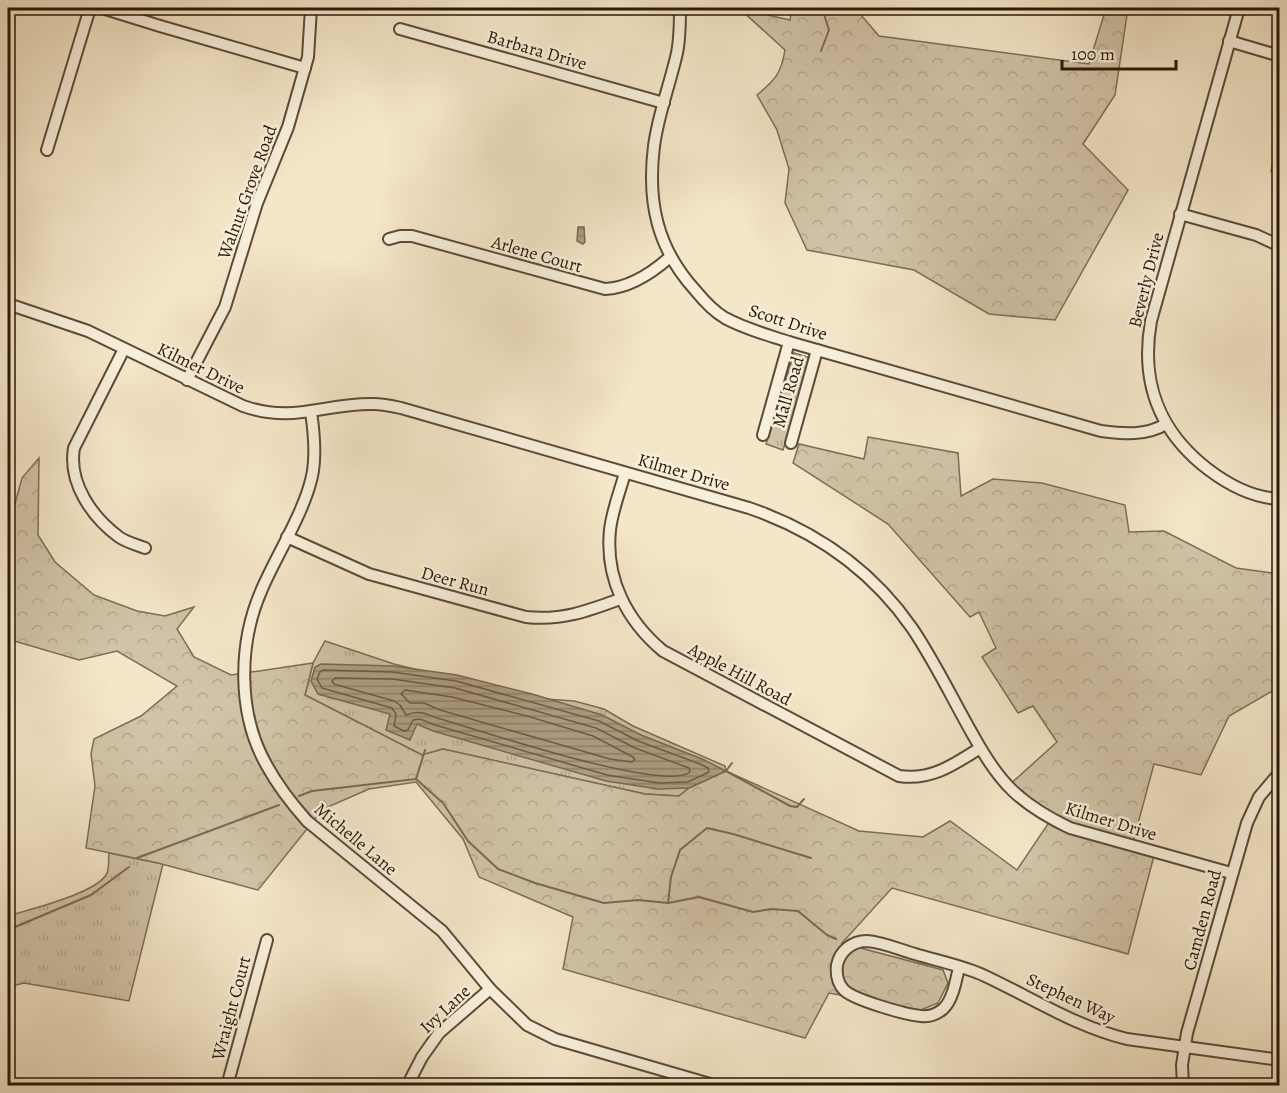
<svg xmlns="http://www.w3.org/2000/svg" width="1287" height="1093" viewBox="0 0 1287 1093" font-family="Alegreya,serif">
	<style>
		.grass { fill: url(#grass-tufts); stroke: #7c6e57; stroke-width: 1.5 }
		.forest { fill: url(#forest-crowns); stroke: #7c6e57; stroke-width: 1.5 }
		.water { fill: url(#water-rules); stroke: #796a53; stroke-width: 1.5 }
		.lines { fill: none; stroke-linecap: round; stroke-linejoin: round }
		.shore { stroke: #6c5c46; stroke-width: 1.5 }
		.stream { stroke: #796a53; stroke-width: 2 }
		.minor-casing { stroke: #5b4c37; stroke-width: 14 }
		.minor { stroke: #f8efdb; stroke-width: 10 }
		.labels { text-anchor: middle; stroke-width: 5; stroke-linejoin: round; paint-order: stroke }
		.street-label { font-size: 18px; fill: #281907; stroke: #f8efdb }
	</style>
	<defs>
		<pattern id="grass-tufts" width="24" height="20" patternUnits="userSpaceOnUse" patternTransform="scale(1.5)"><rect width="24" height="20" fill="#d1c3a7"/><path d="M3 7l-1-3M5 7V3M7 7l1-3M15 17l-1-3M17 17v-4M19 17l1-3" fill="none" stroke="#b3a78e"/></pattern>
		<pattern id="forest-crowns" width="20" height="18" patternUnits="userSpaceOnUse" patternTransform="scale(1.5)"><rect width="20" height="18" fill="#d1c3a7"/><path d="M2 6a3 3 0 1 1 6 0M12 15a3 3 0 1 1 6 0" fill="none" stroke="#b3a78e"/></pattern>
		<pattern id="water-rules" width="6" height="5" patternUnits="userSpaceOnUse" patternTransform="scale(1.5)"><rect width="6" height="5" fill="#afa086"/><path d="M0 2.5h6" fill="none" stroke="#8e826c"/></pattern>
	</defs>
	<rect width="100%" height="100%" fill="#f4e6c8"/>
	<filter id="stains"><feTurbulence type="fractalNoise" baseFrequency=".00333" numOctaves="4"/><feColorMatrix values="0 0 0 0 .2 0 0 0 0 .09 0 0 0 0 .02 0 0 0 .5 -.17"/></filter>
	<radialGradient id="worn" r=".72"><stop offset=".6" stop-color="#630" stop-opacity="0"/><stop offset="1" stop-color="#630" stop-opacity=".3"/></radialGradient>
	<g class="grass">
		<polygon points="794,353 811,358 783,450 766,444"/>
		<polygon points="325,641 394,664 531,698 574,701 604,709 633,726 725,766 726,771 689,788 679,796 645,794 443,749 422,755 305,695 313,663"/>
		<path d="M109 853 163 864 129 1001 24 983 8 987V916C30 909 94 894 106 875 110 869 108 860 109 853Z"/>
	</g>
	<g class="forest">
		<path d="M792 8H855L879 36 1089 64 1106 8H1128L1115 95 1083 144 1128 190 1055 320 989 314 914 270 807 250 785 203 789 169 777 130 757 95C775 80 781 74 785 50L740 9 790 20Z"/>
		<polygon points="1279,141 1279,174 1271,171"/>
		<polygon points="868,437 958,453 961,496 993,479 1042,483 1125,505 1129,532 1164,531 1236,568 1279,574 1279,687 1229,716 1201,775 1154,764 1132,846 1155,852 1128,954 892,888 842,943 943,970 948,983 938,1003 921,1010 829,993 805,1038 563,969 573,917 479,877 463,839 416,782 369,789 323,809 258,890 158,863 86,848 95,786 91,754 94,739 141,716 177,686 117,651 79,660 11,640 8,642 8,529 22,478 39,458 38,535 55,562 94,595 137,611 165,616 194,607 177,629 194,657 231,675 313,663 305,695 422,755 443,749 645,794 679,796 689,788 726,771 859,831 923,837 950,821 1017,870 1050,821 1007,787 1057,742 1033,706 1018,713 982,657 996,648 979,612 970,617 888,524 793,463 799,444 864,459"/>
	</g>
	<g class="water">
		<polygon points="578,227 584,227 585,242 583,244 577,241"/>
		<polygon points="321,664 393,666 457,675 532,694 602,715 641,735 702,759 726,771 689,788 658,789 606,781 433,731 417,724 410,740 386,730 390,714 318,694 311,681 315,667"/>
	</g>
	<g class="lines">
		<g class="shore">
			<polygon points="323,670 392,672 456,681 599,721 638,741 700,764 708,768 709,772 688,782 659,783 607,775 435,725 420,719 413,720 408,730 404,731 394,726 396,714 392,708 322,688 317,679 320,672"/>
			<path d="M335 678 392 679 455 688 596 728 635 748 689 768 690 772C664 793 476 729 437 718 425 713 418 710 406 715L400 705 394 701 334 684 332 681Z"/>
			<polygon points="405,690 452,697 527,716 593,736 633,757 635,760 632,762 610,759 440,710 424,703 410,703 401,694"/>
		</g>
		<g class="stream">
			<polyline points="821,51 829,30 822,8"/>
			<polyline points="726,771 732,763"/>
			<polyline points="723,772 726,771 790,806 797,807 804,799"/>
			<polyline points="416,779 425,750"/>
			<polyline points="299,796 312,791 416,779 443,803 468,841 498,869 535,883 604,903 638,900 668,903 699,897 753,912 771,909 798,911 827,935 836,939"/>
			<polyline points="137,858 279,805"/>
			<polyline points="668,903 671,877 680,850 707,828 733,834 811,858"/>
			<polyline points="8,930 91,895 129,867"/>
		</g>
		<g class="minor-casing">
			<g id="minor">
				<polyline points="102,8 160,26 305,68"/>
				<path d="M680 8C680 23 680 38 677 53 670 84 658 115 654 146 647 202 657 248 695 290 704 301 713 311 725 318 745 329 768 335 789 342L1101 431C1124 434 1146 436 1166 424"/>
				<path d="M1239 8 1151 321C1140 383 1159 432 1209 470 1229 485 1253 498 1280 499"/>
				<polyline points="400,29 664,103"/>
				<polyline points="1229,41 1280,56"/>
				<polyline points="47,150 90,8"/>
				<polyline points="1180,214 1256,235 1280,246"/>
				<path d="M389 239 400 236H412L605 289C629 288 653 272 670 257"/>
				<path d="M8 304 88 331 243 406C294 424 324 403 373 404 383 404 392 406 401 408L749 508C816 531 871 569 912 628 935 662 953 700 973 735 984 755 996 775 1013 791 1030 807 1049 818 1070 828L1231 873"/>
				<path d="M124 349 74 448C68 483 92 517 119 537 126 542 137 545 145 548"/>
				<polyline points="187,380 225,307 257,203 288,127 308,57 311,8"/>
				<path d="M311 412C314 432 316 451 313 471 307 508 277 554 262 589 238 643 237 714 267 766 278 786 292 804 307 821L442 931 490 989 527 1025 555 1039 717 1086"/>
				<polyline points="763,435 789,342"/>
				<polyline points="791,443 817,350"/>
				<path d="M625 473C620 491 612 511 610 530 605 579 627 621 663 651L899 776C931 781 955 764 980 748"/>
				<path d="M287 537 369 574 526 617C561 621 588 611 620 599"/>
				<path d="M959 967C956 980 953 1000 943 1009 937 1014 929 1017 921 1016 907 1015 854 1000 844 990 837 983 836 974 837 965 840 951 852 941 867 941 883 942 900 950 915 954 938 961 964 966 985 976 1032 998 1077 1027 1127 1039L1280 1060"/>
				<polyline points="227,1086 267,940"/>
				<polyline points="407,1086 422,1057 439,1033 490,989"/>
				<polyline points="1183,1086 1182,1065 1187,1033 1247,823 1259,797 1280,772"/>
			</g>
		</g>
		<use href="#minor" class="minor"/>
	</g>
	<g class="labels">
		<g class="street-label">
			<text transform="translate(537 50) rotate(16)" y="6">Barbara Drive</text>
			<text transform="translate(247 192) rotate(-70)" y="6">Walnut Grove Road</text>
			<text transform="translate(537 254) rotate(16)" y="6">Arlene Court</text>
			<text transform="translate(1146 280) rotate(-76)" y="6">Beverly Drive</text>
			<text transform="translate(788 322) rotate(18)" y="6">Scott Drive</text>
			<text transform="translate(201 368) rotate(26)" y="6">Kilmer Drive</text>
			<text transform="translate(788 392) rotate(-74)" y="6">Mall Road</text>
			<text transform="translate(684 472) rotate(16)" y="6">Kilmer Drive</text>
			<text transform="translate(455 581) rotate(15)" y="6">Deer Run</text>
			<text transform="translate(740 674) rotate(28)" y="6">Apple Hill Road</text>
			<text transform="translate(1111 821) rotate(17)" y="6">Kilmer Drive</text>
			<text transform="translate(356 839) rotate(40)" y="6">Michelle Lane</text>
			<text transform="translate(1202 920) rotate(-75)" y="6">Camden Road</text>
			<text transform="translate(1071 998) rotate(25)" y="6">Stephen Way</text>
			<text transform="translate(231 1008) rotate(-75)" y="6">Wraight Court</text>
			<text transform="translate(445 1009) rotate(-43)" y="6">Ivy Lane</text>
		</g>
	</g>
	<rect width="1287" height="1093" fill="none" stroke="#f4e6c8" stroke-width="30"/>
	<rect x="9" y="9" width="1269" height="1075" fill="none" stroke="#281907" stroke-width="3"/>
	<rect x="15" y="15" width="1257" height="1063" fill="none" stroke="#281907" stroke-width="1.5"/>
	<path d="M1062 60v9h114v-9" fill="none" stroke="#281907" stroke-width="3"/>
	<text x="1071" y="60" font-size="18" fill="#281907" stroke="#f8efdb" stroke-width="4.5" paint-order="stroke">100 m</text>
	<rect width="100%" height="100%" filter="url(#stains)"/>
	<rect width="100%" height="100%" fill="url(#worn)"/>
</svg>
